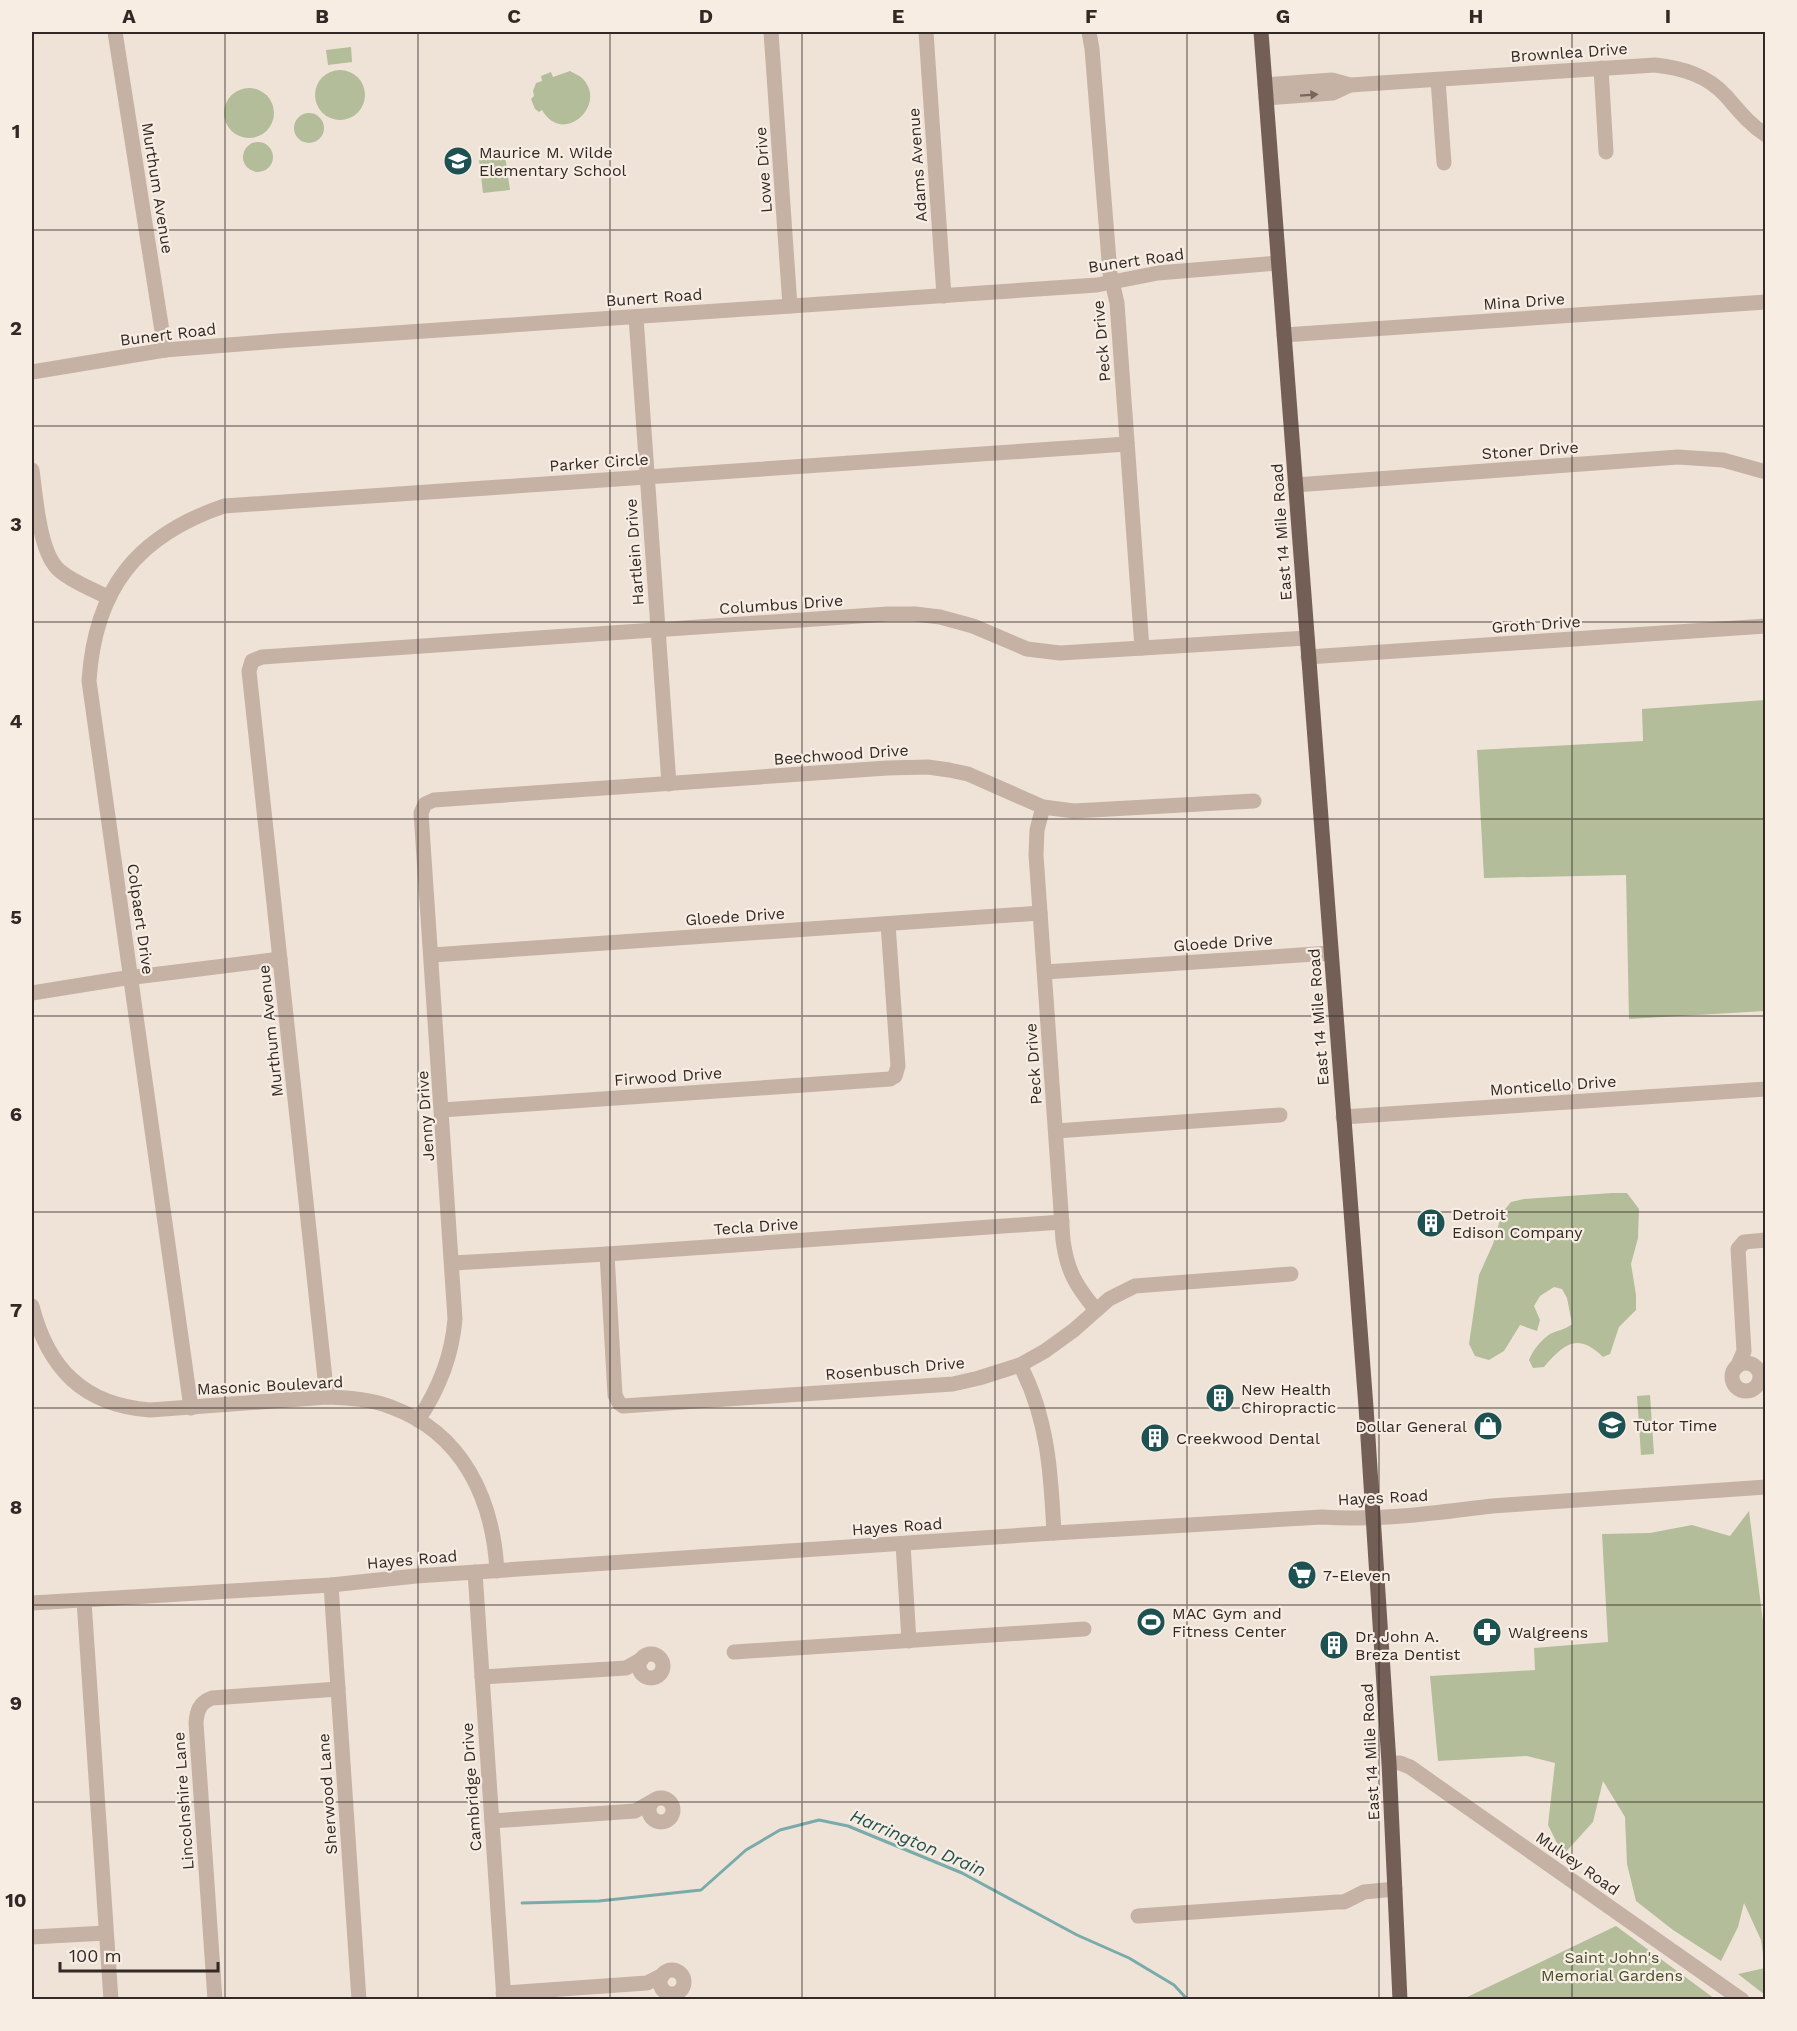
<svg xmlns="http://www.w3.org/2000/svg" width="1797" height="2031" viewBox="0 0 1797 2031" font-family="'Work Sans',sans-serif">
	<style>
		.green { fill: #b3bd99 }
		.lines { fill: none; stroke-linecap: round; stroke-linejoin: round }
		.stream { stroke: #78abaa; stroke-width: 3 }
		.minor { stroke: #c6b2a5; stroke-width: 15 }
		.major { stroke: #745f57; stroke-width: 15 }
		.oneway { fill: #75675f }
		.grid { fill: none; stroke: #322926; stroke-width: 1.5; stroke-opacity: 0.55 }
		.labels { text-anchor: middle; stroke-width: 4.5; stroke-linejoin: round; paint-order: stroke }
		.street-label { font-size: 16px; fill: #322926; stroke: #f7ede3 }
		.poi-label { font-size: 16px; fill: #322926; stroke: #f7ede3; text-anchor: start }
		.park-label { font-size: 16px; fill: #444f2b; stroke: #f7ede3 }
		.water-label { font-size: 18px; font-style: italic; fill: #1e5151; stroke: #f7ede3 }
		.neatline { fill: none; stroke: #322926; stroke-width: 2 }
		.grid-label { font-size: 20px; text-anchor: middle; font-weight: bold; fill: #322926 }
	</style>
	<rect width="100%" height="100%" fill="#efe3d8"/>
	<g class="green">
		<polygon points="351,47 352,62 328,65 326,50"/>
		<circle cx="340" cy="95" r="25"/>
		<path d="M570 71C573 73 579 75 582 78 609 104 563 147 542 110L539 112 535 109 531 99 534 96 533 91 536 83 542 81 541 76 551 72 553 77Z"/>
		<circle cx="249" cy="113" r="25"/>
		<circle cx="309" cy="128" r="15"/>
		<circle cx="258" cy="157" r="15"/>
		<polygon points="505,156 510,190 483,193 479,159"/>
		<polygon points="1765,700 1765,1011 1629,1019 1626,875 1484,878 1477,750 1643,741 1642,709"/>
		<path d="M1612 1193H1627L1639 1209 1638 1238 1631 1264 1636 1295V1310L1619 1327 1610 1354 1603 1357C1577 1332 1564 1344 1544 1367L1533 1368 1529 1360C1533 1350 1541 1340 1550 1334 1558 1330 1565 1330 1572 1324L1567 1298 1562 1289 1554 1287 1540 1296 1534 1306 1540 1320 1537 1331 1520 1325 1504 1351 1489 1360 1475 1356 1469 1344 1479 1275 1493 1244 1502 1213 1511 1202 1524 1199Z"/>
		<polygon points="1650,1395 1654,1454 1641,1455 1637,1396"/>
		<polygon points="1749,1511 1766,1645 1765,1995 1738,1974 1765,1968 1761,1940 1744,1903 1738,1927 1721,1961 1673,1930 1636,1901 1627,1864 1625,1817 1603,1781 1593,1822 1563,1855 1548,1825 1555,1763 1527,1756 1438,1761 1430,1676 1535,1670 1534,1648 1608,1642 1602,1534 1650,1533 1692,1525 1730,1536"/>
		<polygon points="1616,1926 1715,1999 1463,1999"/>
	</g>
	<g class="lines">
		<polyline class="stream" points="522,1903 599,1901 701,1890 746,1850 780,1830 819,1820 848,1826 962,1873 1077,1935 1129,1958 1174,1985 1188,2000"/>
		<g class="minor">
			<polyline points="115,32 165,350"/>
			<polyline points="771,32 790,306"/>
			<polyline points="926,32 944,296"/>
			<polyline points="1089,32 1092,49 1110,273 1117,303 1142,648"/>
			<polyline points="1601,68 1606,152"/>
			<polyline points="1438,80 1444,163"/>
			<path d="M1265 85 1332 80 1350 85 1655 65C1682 68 1707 75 1726 96 1739 111 1749 124 1766 135"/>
			<polyline points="1266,98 1333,93 1350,85"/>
			<polyline points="636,317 669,784"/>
			<polyline points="1284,335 1766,302"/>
			<polyline points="32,372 165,350 278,341 1097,285 1158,273 1278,263"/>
			<path d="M32 470C36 497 39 554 60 571 74 583 93 589 109 598"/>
			<polyline points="1295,485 1678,457 1723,460 1766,472"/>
			<polyline points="1308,657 1766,626"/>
			<path d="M1043 807 1037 830 1036 855 1063 1240C1067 1271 1076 1286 1096 1310"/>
			<polyline points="432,955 1040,913"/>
			<polyline points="1045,972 1331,953"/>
			<polyline points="32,993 119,979 280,959"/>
			<polyline points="442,1110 890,1079 895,1076 898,1066 888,924"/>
			<polyline points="1343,1117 1766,1089"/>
			<polyline points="1056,1131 1280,1115"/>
			<polyline points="607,1254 615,1395 619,1403 623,1406 953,1384 979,1378 1020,1365 1045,1351 1074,1330 1109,1299 1135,1286 1291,1274"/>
			<polyline points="453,1263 607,1254 1062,1222"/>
			<path d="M32 1306C48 1368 83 1405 150 1410L327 1397C349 1398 371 1399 391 1407 463 1433 493 1499 497 1571"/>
			<circle cx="1746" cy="1377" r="14"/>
			<path d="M1020 1365C1048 1418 1051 1474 1054 1533"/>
			<polyline points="1738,1365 1744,1351 1738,1249 1744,1242 1766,1240"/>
			<polyline points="327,1397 249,671 252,661 262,657 888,614 915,614 940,617 973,626 1027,649 1060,653 1307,638"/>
			<path d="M191 1408 89 681C95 588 137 536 224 506L1127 444"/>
			<path d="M418 1420C439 1389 452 1356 455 1319L421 813 425 804 434 800 887 768 928 767 949 770 968 774 1043 807 1074 811 1254 801"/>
			<polyline points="903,1544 909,1641"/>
			<polyline points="475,1572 504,2000"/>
			<polyline points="331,1585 359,2000"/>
			<polyline points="84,1601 111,2000"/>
			<path d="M32 1603 331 1585 416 1576 1054 1533 1322 1517C1378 1521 1436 1513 1492 1506L1766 1487"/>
			<polyline points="734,1652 1084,1629"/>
			<circle cx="651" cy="1666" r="12"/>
			<polyline points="482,1677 626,1668 642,1659"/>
			<polyline points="1389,1763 1400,1763 1410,1767 1742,2000"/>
			<circle cx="661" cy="1810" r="12"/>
			<polyline points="492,1821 635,1811 651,1802"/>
			<polyline points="1138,1916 1337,1902 1344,1902 1364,1892 1395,1889"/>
			<polyline points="32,1937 106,1933"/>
			<circle cx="672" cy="1982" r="12"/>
			<polyline points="503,1993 647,1983 663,1975"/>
			<path d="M215 2000 196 1723C197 1711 199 1703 212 1698L338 1689"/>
		</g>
		<polyline class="major" points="1261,32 1366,1407 1389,1763 1400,2000"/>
	</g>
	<defs><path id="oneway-solid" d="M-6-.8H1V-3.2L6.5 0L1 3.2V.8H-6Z" transform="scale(1.5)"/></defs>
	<use class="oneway" href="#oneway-solid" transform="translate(1309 95) rotate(-4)"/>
	<path class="grid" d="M225 32V2000M418 32V2000M610 32V2000M802 32V2000M995 32V2000M1187 32V2000M1379 32V2000M1572 32V2000M32 230H1766M32 426H1766M32 622H1766M32 819H1766M32 1016H1766M32 1212H1766M32 1408H1766M32 1605H1766M32 1802H1766"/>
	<defs>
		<g id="school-disc" transform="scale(1.5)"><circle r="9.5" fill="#1e5151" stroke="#f7ede3"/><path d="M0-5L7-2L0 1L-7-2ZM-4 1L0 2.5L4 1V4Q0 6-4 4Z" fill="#fff"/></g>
		<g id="building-disc" transform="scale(1.5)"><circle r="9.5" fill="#1e5151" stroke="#f7ede3"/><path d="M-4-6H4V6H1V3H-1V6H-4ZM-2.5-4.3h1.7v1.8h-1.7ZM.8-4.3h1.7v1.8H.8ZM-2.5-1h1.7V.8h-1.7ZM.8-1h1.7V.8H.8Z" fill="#fff"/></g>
		<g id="shop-disc" transform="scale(1.5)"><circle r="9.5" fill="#1e5151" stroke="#f7ede3"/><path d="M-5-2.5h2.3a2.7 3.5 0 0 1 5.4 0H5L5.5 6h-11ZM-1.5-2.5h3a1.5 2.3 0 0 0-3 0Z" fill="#fff"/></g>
		<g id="supermarket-disc" transform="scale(1.5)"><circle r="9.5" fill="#1e5151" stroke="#f7ede3"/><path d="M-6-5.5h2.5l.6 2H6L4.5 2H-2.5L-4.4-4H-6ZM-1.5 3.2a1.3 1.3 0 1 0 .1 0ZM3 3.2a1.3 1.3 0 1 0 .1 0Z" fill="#fff"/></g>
		<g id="stadium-disc" transform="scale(1.5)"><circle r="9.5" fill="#1e5151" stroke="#f7ede3"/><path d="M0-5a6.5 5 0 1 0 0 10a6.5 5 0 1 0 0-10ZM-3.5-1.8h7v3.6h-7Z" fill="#fff"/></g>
		<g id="pharmacy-disc" transform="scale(1.5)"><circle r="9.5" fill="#1e5151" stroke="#f7ede3"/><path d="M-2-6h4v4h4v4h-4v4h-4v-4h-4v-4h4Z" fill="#fff"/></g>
	</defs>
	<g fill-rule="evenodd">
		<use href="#school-disc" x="458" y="161"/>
		<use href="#building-disc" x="1431" y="1223"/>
		<use href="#building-disc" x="1220" y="1398"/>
		<use href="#school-disc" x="1612" y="1425"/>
		<use href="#shop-disc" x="1488" y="1426"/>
		<use href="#building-disc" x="1155" y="1438"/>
		<use href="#supermarket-disc" x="1302" y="1575"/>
		<use href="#stadium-disc" x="1151" y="1622"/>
		<use href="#pharmacy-disc" x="1487" y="1632"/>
		<use href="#building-disc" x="1334" y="1645"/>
	</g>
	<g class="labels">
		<g class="street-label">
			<text transform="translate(1569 52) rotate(-4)" y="6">Brownlea Drive</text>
			<text transform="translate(917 165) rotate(-94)" y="6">Adams Avenue</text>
			<text transform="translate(763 170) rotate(-94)" y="6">Lowe Drive</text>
			<text transform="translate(158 188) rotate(81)" y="6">Murthum Avenue</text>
			<text transform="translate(1136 260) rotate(-8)" y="6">Bunert Road</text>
			<text transform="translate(654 297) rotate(-4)" y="6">Bunert Road</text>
			<text transform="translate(1524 301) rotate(-4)" y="6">Mina Drive</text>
			<text transform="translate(168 334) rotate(-7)" y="6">Bunert Road</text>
			<text transform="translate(1101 341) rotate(-95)" y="6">Peck Drive</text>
			<text transform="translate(1530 450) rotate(-4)" y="6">Stoner Drive</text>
			<text transform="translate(599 462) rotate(-4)" y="6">Parker Circle</text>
			<text transform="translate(1281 532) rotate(-94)" y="6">East 14 Mile Road</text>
			<text transform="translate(634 552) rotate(-94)" y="6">Hartlein Drive</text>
			<text transform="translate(781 604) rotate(-4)" y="6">Columbus Drive</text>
			<text transform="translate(1536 624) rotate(-4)" y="6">Groth Drive</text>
			<text transform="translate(841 754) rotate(-4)" y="6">Beechwood Drive</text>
			<text transform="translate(735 916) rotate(-4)" y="6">Gloede Drive</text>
			<text transform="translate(141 919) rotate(82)" y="6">Colpaert Drive</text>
			<text transform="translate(1223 942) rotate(-4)" y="6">Gloede Drive</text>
			<text transform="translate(1318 1017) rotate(-94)" y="6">East 14 Mile Road</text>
			<text transform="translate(270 1031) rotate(-96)" y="6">Murthum Avenue</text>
			<text transform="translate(1033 1064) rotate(-94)" y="6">Peck Drive</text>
			<text transform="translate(668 1076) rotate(-4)" y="6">Firwood Drive</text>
			<text transform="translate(1553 1085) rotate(-4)" y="6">Monticello Drive</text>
			<text transform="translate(425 1116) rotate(-94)" y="6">Jenny Drive</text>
			<text transform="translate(756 1226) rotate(-4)" y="6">Tecla Drive</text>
			<text transform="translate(895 1368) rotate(-5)" y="6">Rosenbusch Drive</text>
			<text transform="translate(270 1385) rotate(-3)" y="6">Masonic Boulevard</text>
			<text transform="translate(1383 1497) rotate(-3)" y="6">Hayes Road</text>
			<text transform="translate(897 1526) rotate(-4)" y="6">Hayes Road</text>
			<text transform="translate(412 1559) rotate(-5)" y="6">Hayes Road</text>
			<text transform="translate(1370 1752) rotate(-93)" y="6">East 14 Mile Road</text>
			<text transform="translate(471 1787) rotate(-94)" y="6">Cambridge Drive</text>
			<text transform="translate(327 1794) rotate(-94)" y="6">Sherwood Lane</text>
			<text transform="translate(183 1801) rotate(-94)" y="6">Lincolnshire Lane</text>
			<text transform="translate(1578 1863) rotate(35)" y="6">Mulvey Road</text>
		</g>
		<g class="poi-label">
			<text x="479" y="158">Maurice M. Wilde<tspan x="479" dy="18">Elementary School</tspan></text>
			<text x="1452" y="1220">Detroit<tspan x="1452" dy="18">Edison Company</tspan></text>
			<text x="1241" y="1395">New Health<tspan x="1241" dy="18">Chiropractic</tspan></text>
			<text x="1633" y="1431">Tutor Time</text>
			<text x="1467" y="1432" text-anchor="end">Dollar General</text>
			<text x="1176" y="1444">Creekwood Dental</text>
			<text x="1323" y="1581">7-Eleven</text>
			<text x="1172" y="1619">MAC Gym and<tspan x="1172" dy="18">Fitness Center</tspan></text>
			<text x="1508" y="1638">Walgreens</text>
			<text x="1355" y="1642">Dr. John A.<tspan x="1355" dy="18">Breza Dentist</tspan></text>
		</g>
		<g class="park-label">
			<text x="1612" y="1963">Saint John's<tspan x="1612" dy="18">Memorial Gardens</tspan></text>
		</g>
		<g class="water-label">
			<text transform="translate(918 1843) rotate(23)" y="6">Harrington Drain</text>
		</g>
	</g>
	<rect width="1797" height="2031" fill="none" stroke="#f7ede3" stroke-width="66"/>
	<path d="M60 1962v9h158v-9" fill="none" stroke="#322926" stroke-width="3"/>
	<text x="69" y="1962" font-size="18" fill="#322926" stroke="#f7ede3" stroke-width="4.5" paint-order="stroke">100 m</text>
	<rect x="33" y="33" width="1731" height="1965" class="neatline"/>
	<g class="grid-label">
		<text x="129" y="23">A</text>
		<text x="322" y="23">B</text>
		<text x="514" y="23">C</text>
		<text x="706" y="23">D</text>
		<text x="898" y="23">E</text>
		<text x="1091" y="23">F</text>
		<text x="1283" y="23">G</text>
		<text x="1476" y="23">H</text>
		<text x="1668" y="23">I</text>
		<text x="16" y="138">1</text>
		<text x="16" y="335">2</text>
		<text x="16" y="531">3</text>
		<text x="16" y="728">4</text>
		<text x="16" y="924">5</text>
		<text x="16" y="1121">6</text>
		<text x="16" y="1317">7</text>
		<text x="16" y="1514">8</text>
		<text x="16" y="1710">9</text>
		<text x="16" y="1907">10</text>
	</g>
</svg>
